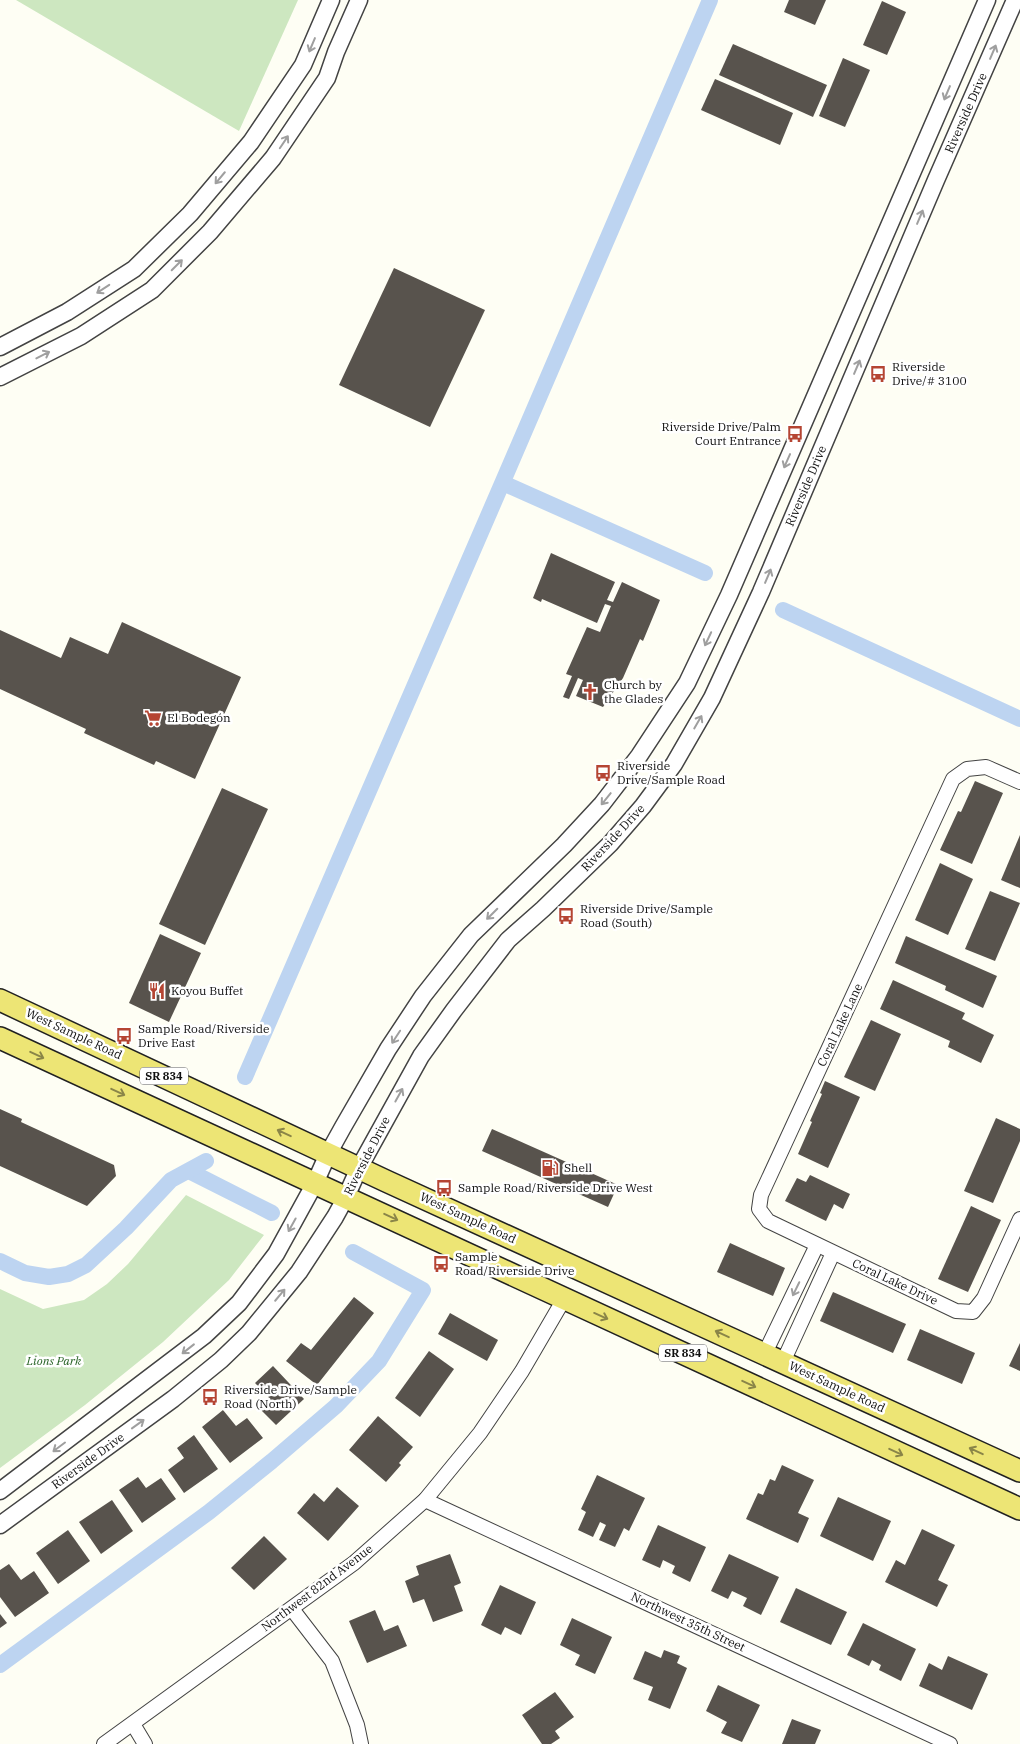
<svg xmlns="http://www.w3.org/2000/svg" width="1020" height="1744" viewBox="0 0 1020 1744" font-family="'IBM Plex Serif',serif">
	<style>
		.green { fill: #cde7c0 }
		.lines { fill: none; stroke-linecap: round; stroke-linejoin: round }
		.canal { stroke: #bdd4f1; stroke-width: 16 }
		.building { fill: #58534d }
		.minor-casing { stroke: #434343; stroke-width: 16 }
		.tertiary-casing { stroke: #434343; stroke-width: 19 }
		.primary-casing { stroke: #212121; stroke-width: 24 }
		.minor { stroke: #fff; stroke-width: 14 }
		.tertiary { stroke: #fff; stroke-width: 16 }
		.primary { stroke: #ede575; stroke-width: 21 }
		.oneway { stroke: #9f9f9f }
		.oneway2 { stroke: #8a8548 }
		.labels { text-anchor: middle; stroke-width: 5; stroke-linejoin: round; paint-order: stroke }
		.shield { fill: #fff; stroke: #585858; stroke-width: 1 }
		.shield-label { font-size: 11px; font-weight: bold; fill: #101010 }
		.street-label { font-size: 12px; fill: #101010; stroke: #fff }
		.poi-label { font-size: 12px; fill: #101010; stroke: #fff; text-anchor: start }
		.park-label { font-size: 12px; font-style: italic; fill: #276325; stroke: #fff }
	</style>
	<rect width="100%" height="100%" fill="#fefef4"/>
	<g class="green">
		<polygon points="16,0 298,0 239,131"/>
		<polygon points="186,1195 264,1235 229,1280 163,1342 85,1405 0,1468 0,1289 43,1309 84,1300 107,1284 128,1264"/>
	</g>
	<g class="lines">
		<g class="canal">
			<polyline points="503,483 705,573"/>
			<polyline points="783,610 1020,719"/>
			<polyline points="245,1077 504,479 710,0"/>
			<polyline points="189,1171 272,1213"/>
			<polyline points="0,1261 25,1273 49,1277 68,1274 86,1265 126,1228 171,1180 206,1161"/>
			<polyline points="0,1665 209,1512 272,1461 336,1406 379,1361 423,1290 353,1252"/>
		</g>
	</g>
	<g class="building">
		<polygon points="789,0 826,0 815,25 784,12"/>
		<polygon points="882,1 906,12 887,55 863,45"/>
		<polygon points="733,44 827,85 813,117 719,75"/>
		<polygon points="843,58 870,70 845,127 819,116"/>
		<polygon points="715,79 793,113 780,145 701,110"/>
		<polygon points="394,268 485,310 430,427 339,385"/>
		<polygon points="551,553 615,582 607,600 613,602 622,582 660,600 643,641 640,639 623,678 603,707 576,696 583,680 578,678 569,699 563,697 572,676 566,674 587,627 600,632 611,606 605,604 597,623 542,599 541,602 533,598"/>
		<polygon points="122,622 241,677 195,779 156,761 154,765 84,733 86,729 0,689 0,630 61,658 70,637 108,654"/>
		<polygon points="975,781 1003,793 972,864 940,850 958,811 961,812"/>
		<polygon points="222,788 268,809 205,945 159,924"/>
		<polygon points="1020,835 1020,888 1001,880"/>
		<polygon points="940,863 973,879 948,935 915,920"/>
		<polygon points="990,891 1020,903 995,961 965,949"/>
		<polygon points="160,934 201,953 169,1022 129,1003"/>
		<polygon points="906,936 997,976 983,1008 945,990 946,986 895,963"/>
		<polygon points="893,980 965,1013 962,1019 994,1035 981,1063 948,1047 950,1041 880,1009"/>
		<polygon points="871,1020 901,1034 875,1091 844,1077"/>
		<polygon points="825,1081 860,1097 828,1168 798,1154 812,1122 810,1121 822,1094 820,1093"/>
		<polygon points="0,1109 22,1119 21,1122 114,1165 116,1176 87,1206 0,1166"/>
		<polygon points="996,1118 1020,1129 1020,1141 993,1203 964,1191"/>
		<polygon points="492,1129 618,1185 608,1207 482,1151"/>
		<polygon points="810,1175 850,1194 843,1209 834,1204 826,1221 785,1201 797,1178 806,1182"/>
		<polygon points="971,1206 1001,1220 968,1292 938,1279"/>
		<polygon points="730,1243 785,1268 773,1296 717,1272"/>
		<polygon points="833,1292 906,1324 893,1353 820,1321"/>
		<polygon points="354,1297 374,1313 317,1385 286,1361 301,1343 311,1350"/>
		<polygon points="450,1313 498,1340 487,1361 438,1334"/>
		<polygon points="920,1329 975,1353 962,1384 907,1360"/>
		<polygon points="1020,1343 1020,1371 1009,1366"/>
		<polygon points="429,1351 454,1369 420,1417 395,1398"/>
		<polygon points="273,1366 304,1399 276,1425 258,1407 269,1397 255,1383"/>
		<polygon points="223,1410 236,1426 247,1418 263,1438 230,1463 202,1427"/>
		<polygon points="378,1416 413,1447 399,1463 401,1465 386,1482 349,1450"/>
		<polygon points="194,1435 218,1469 184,1493 168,1470 184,1458 177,1448"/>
		<polygon points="782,1465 814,1480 798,1513 809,1518 798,1543 746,1519 758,1493 763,1495 770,1479 775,1481"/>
		<polygon points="597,1475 645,1498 629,1531 624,1528 615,1547 599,1540 606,1525 600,1522 593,1537 578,1530 586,1512 581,1509"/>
		<polygon points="138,1477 146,1488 161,1478 176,1499 142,1523 119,1490"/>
		<polygon points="337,1487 359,1506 328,1541 297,1513 314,1493 324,1502"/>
		<polygon points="838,1497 891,1521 873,1561 820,1536"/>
		<polygon points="112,1500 133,1531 101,1554 79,1522"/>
		<polygon points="658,1525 706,1547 690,1582 672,1573 675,1566 663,1560 660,1568 642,1560"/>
		<polygon points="922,1529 955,1545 938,1580 948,1585 937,1607 885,1582 896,1560 905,1565"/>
		<polygon points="68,1530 90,1561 58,1584 36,1553"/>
		<polygon points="264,1536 287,1559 254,1590 231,1568"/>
		<polygon points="450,1554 461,1583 454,1586 463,1611 433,1622 424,1599 413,1603 405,1581 419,1575 416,1566"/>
		<polygon points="729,1554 779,1577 761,1615 743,1606 747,1598 732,1591 728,1599 711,1591"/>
		<polygon points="9,1564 21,1580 34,1571 49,1593 15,1617 0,1597 0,1570"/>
		<polygon points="500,1585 536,1602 521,1635 505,1627 501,1635 481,1625"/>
		<polygon points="796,1588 847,1612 831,1645 780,1622"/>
		<polygon points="375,1610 384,1631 398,1625 407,1646 367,1663 349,1621"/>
		<polygon points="0,1614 7,1623 0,1628"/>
		<polygon points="572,1618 612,1637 595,1674 575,1665 580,1655 560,1645"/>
		<polygon points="863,1623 916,1649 901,1681 879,1670 881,1665 872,1660 869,1666 847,1655"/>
		<polygon points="664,1650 680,1656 677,1663 687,1668 670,1709 648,1700 653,1687 633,1679 645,1651 661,1658"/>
		<polygon points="948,1656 988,1674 972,1710 919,1686 929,1663 942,1670"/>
		<polygon points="718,1685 760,1705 742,1742 721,1733 727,1722 706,1711"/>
		<polygon points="555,1692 574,1717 555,1731 560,1738 551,1744 542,1744 522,1715"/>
		<polygon points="792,1719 821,1730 815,1744 782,1744"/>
	</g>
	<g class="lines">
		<g class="minor-casing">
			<g id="minor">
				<polyline points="1020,782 986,767 967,769 953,779 761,1195 759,1209 768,1221 956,1311 973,1312 984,1298 1020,1219"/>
				<polyline points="765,1353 817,1245"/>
				<polyline points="783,1362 833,1253"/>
				<polyline points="425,1500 950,1744"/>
				<polyline points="292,1609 332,1661 357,1725 361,1744"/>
				<polyline points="133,1724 145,1744"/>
				<polyline points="104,1744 354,1563 425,1500 480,1433 522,1371 564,1299"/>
			</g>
		</g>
		<g class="tertiary-casing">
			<g id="tertiary">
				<polyline points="0,347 67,312 134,269 190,214 251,142 303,65 331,0"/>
				<polyline points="0,377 81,336 152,290 210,232 273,158 327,78 336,52 359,0"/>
				<polyline points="0,1491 204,1336 239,1303 276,1254 315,1183 328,1154 343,1127 388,1049 423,996 471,935 564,845 602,804 639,756 687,683 729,595 987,0"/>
				<polyline points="0,1525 173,1399 221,1360 249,1333 299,1272 335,1217 346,1197 359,1168 421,1056 454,1010 508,940 543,909 610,844 643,806 674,764 712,698 761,592 936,180 1015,0"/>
			</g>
		</g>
		<g class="primary-casing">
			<g id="primary">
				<polyline points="0,1000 386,1181 1020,1471"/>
				<polyline points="0,1038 1020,1509"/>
			</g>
		</g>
		<use href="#minor" class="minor"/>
		<use href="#tertiary" class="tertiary"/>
		<use href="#primary" class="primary"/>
	</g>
	<defs><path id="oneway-shaft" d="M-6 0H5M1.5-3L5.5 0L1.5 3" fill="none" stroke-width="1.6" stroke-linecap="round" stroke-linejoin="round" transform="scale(1.25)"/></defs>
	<g class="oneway">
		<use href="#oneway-shaft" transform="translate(312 45) rotate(113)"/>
		<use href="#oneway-shaft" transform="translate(993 52) rotate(-67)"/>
		<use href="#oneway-shaft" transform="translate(947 93) rotate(113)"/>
		<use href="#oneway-shaft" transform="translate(284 142) rotate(-56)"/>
		<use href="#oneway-shaft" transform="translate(220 178) rotate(130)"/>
		<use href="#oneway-shaft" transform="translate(920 217) rotate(-67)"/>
		<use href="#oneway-shaft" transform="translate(177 265) rotate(-45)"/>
		<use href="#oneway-shaft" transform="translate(103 289) rotate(147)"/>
		<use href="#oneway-shaft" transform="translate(43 355) rotate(-27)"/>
		<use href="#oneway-shaft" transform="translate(857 367) rotate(-67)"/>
		<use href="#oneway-shaft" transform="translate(787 461) rotate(114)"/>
		<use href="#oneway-shaft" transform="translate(768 576) rotate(-67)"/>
		<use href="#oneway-shaft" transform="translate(708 639) rotate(115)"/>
		<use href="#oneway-shaft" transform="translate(698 722) rotate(-60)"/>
		<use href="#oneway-shaft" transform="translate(606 799) rotate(129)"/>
		<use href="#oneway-shaft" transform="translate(492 914) rotate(135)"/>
		<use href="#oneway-shaft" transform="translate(396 1037) rotate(123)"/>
		<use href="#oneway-shaft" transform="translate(399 1095) rotate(-61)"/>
		<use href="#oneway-shaft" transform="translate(292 1225) rotate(119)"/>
		<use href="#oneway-shaft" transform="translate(796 1289) rotate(116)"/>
		<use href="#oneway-shaft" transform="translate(280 1295) rotate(-50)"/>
		<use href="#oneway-shaft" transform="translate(188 1349) rotate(142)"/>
		<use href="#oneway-shaft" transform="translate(138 1424) rotate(-36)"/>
		<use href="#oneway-shaft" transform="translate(59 1447) rotate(143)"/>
	</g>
	<g class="oneway2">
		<use href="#oneway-shaft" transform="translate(37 1055) rotate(25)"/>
		<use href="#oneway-shaft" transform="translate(118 1092) rotate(25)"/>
		<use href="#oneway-shaft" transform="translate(284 1133) rotate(-155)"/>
		<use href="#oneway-shaft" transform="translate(391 1217) rotate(25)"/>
		<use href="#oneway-shaft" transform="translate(601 1316) rotate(24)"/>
		<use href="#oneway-shaft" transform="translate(722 1334) rotate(-155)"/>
		<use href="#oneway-shaft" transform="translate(749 1384) rotate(25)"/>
		<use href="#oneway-shaft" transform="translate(976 1451) rotate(-155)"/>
		<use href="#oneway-shaft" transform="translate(896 1452) rotate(25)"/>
	</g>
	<defs>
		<g id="bus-bare" transform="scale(1.35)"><path d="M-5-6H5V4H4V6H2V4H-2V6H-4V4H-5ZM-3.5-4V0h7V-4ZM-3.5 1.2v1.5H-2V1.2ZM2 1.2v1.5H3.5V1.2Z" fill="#b54533" stroke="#fff" stroke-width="2.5" paint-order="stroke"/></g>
		<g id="church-bare" transform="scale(1.35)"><path d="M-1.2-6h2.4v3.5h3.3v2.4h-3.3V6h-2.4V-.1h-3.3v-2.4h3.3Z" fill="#b54533" stroke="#fff" stroke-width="2.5" paint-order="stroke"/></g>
		<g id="supermarket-bare" transform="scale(1.35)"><path d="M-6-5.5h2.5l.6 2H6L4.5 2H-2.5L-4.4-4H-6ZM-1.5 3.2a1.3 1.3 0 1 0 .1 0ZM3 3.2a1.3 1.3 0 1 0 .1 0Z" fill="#b54533" stroke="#fff" stroke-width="2.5" paint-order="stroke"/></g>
		<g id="restaurant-bare" transform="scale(1.35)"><path d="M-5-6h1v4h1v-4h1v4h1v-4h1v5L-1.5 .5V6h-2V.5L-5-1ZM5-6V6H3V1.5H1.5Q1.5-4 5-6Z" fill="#b54533" stroke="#fff" stroke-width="2.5" paint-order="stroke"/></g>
		<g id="fuel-bare" transform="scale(1.35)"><path d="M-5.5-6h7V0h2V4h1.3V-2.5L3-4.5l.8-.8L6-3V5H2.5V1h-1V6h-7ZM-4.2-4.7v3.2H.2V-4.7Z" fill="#b54533" stroke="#fff" stroke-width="2.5" paint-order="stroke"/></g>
	</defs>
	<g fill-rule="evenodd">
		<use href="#bus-bare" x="878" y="374"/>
		<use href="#bus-bare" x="795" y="434"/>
		<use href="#church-bare" x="590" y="692"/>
		<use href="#supermarket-bare" x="153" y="718"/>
		<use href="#bus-bare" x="603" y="773"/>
		<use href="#bus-bare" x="566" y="916"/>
		<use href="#restaurant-bare" x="157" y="991"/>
		<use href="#bus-bare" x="124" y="1036"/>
		<use href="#fuel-bare" x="550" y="1168"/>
		<use href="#bus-bare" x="444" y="1188"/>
		<use href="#bus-bare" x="441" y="1264"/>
		<use href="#bus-bare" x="210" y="1397"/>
	</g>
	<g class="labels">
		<g class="shield">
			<rect x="140" y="1067.5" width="48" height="17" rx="4"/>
			<rect x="659" y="1344.5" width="48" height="17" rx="4"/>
		</g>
		<g class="shield-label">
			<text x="164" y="1080">SR 834</text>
			<text x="683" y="1357">SR 834</text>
		</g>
		<g class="street-label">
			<text transform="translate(966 113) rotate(-66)" y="4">Riverside Drive</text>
			<text transform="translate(806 486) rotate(-67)" y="4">Riverside Drive</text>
			<text transform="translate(613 838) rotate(-47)" y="4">Riverside Drive</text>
			<text transform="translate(840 1025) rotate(-65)" y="4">Coral Lake Lane</text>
			<text transform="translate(74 1034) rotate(25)" y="4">West Sample Road</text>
			<text transform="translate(367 1156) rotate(-63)" y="4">Riverside Drive</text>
			<text transform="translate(468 1218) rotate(25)" y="4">West Sample Road</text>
			<text transform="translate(895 1282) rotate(25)" y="4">Coral Lake Drive</text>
			<text transform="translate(837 1387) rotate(25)" y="4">West Sample Road</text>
			<text transform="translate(88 1461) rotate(-36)" y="4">Riverside Drive</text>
			<text transform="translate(317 1588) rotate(-37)" y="4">Northwest 82nd Avenue</text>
			<text transform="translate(688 1622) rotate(25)" y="4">Northwest 35th Street</text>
		</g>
		<g class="poi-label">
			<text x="892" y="371">Riverside<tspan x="892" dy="14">Drive/# 3100</tspan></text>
			<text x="781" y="431" text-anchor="end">Riverside Drive/Palm<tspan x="781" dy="14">Court Entrance</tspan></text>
			<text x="604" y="689">Church by<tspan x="604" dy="14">the Glades</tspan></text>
			<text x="167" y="722">El Bodegón</text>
			<text x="617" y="770">Riverside<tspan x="617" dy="14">Drive/Sample Road</tspan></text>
			<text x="580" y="913">Riverside Drive/Sample<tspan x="580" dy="14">Road (South)</tspan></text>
			<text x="171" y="995">Koyou Buffet</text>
			<text x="138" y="1033">Sample Road/Riverside<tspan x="138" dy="14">Drive East</tspan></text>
			<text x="564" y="1172">Shell</text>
			<text x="458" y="1192">Sample Road/Riverside Drive West</text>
			<text x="455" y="1261">Sample<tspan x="455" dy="14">Road/Riverside Drive</tspan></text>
			<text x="224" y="1394">Riverside Drive/Sample<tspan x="224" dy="14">Road (North)</tspan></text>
		</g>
		<g class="park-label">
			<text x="54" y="1365">Lions Park</text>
		</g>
	</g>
</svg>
